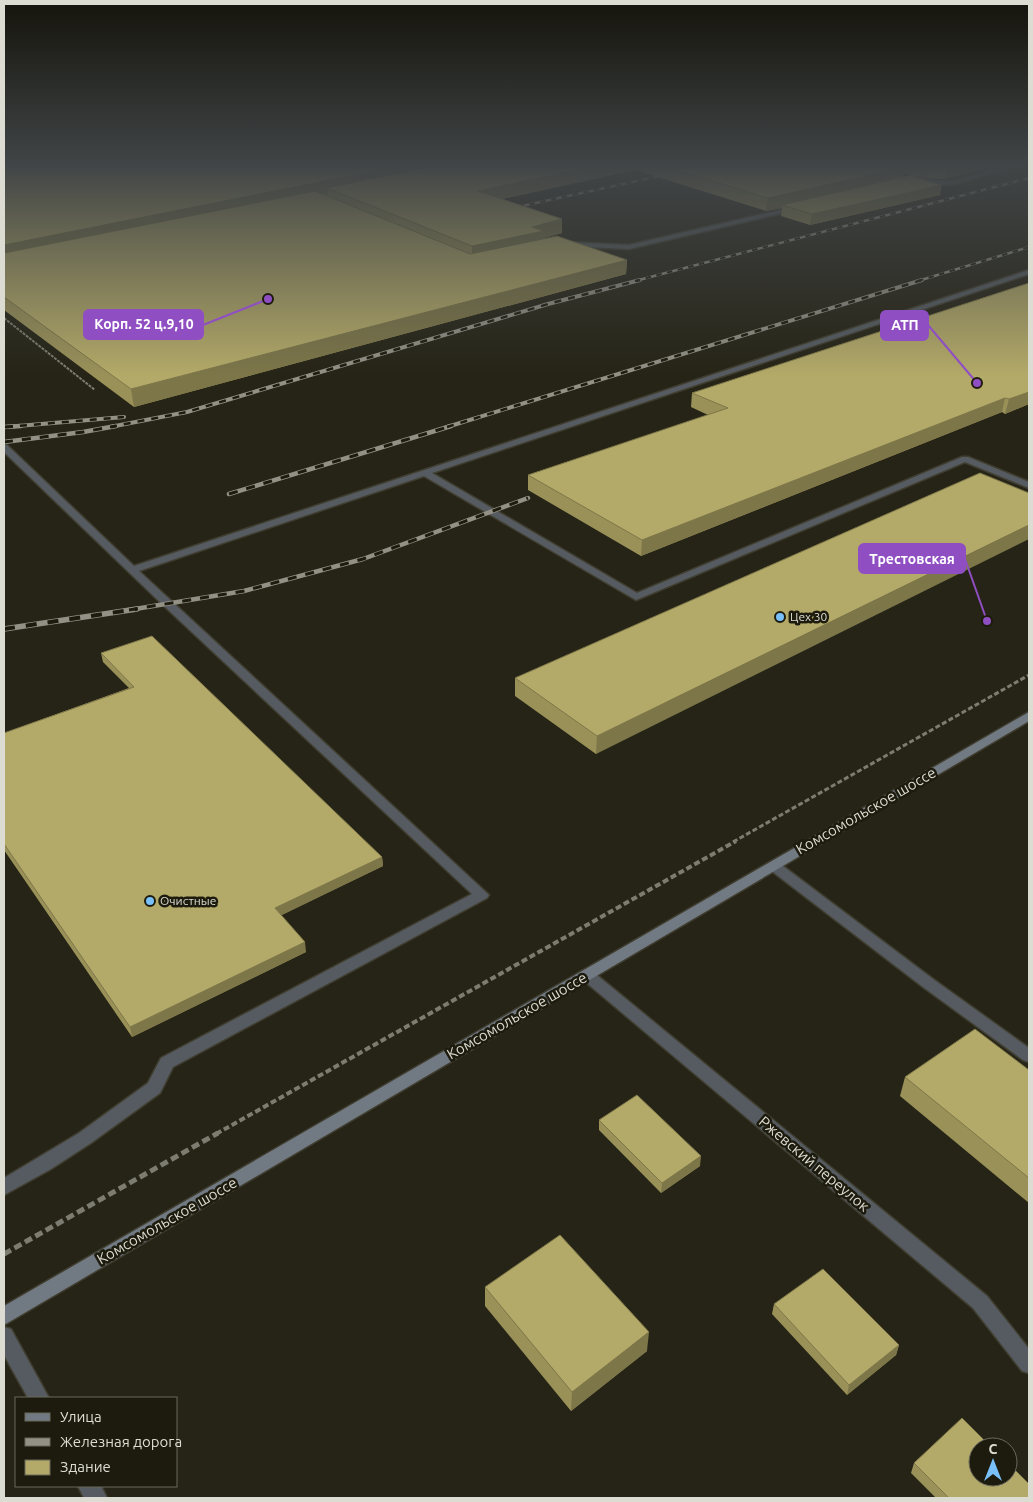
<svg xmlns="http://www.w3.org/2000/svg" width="1033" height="1502" viewBox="0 0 1033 1502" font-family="Ubuntu,sans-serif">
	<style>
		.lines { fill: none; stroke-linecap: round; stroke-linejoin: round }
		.service-casing { stroke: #403e30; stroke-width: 3 }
		.minor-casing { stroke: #403e30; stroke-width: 3 }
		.secondary-casing { stroke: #403e30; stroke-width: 3 }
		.path-far3 { stroke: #7d7c70; stroke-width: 2; stroke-dasharray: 3 1; stroke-linecap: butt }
		.path-far2 { stroke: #7d7c70; stroke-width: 3; stroke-dasharray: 5 2.5; stroke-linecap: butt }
		.path-far1 { stroke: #7d7c70; stroke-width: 4; stroke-dasharray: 6 3; stroke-linecap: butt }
		.path { stroke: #7d7c70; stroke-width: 5; stroke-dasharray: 8 4; stroke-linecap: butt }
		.service { fill: #555b60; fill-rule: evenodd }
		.minor { fill: #555b60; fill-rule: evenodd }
		.secondary { fill: #717a83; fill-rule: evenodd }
		.rail-far3-casing { stroke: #939186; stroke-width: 2.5 }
		.rail-far2-casing { stroke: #939186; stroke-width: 4 }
		.rail-far1-casing { stroke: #939186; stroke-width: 4.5 }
		.rail-casing { stroke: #939186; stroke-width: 5.5 }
		.rail-far3 { stroke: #1d1b0d; stroke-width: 2; stroke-dasharray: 5.5; stroke-linecap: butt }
		.rail-far2 { stroke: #1d1b0d; stroke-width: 2.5; stroke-dasharray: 7; stroke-linecap: butt }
		.rail-far1 { stroke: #1d1b0d; stroke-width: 3; stroke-dasharray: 9; stroke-linecap: butt }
		.rail { stroke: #1d1b0d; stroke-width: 4; stroke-dasharray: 11; stroke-linecap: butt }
		.wall { fill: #9a9159; fill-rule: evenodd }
		.shaded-wall { fill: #7d7649 }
		.building { fill: #b3a968; stroke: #7d7649 }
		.poi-dot { fill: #79bff8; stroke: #1d1b0d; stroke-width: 2 }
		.labels { text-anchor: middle; stroke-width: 5; stroke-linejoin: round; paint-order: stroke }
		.poi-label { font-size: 12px; fill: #dddcd3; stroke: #1d1b0d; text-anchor: start }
		.near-street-label { font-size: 15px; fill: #dddcd3; stroke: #1d1b0d }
		.leader { fill: none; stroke: #8f4fc3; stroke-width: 2 }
		.callout-dot { fill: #8f4fc3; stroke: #1d1b0d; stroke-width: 2 }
		.callout { fill: #8f4fc3; stroke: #8f4fc3; stroke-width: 2 }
		.callout-label { font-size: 14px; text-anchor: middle; font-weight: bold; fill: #fff }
	</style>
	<rect width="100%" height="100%" fill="#262416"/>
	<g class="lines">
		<g class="service-casing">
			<g id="service">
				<polygon points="1010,165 1020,165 951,185 909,182 918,178 951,181"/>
				<polygon points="798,206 800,209 629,249 565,246 562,244 565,242 629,245"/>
				<polygon points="1029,270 1029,274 432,473 637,593 962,457 968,457 1029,482 1029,488 965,462 636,600 424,476 139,571 489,895 487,898 173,1067 160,1093 91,1143 51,1169 4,1195 4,1178 79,1133 148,1083 161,1058 472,894 164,606 4,452 4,444 7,445 134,566"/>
				<polygon points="774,861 779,863 933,979 1029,1048 1029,1062 1023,1060 923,987 769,869 767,866 769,863"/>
			</g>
		</g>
		<g class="minor-casing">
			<g id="minor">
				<polygon points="587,969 592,971 987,1296 1029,1349 1029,1373 1022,1371 973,1308 582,979 579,975 582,971"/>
				<polygon points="4,1327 11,1329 49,1398 28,1398 4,1355"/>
				<polygon points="78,1486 101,1486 107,1498 84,1498"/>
			</g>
		</g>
		<g class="secondary-casing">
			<polygon id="secondary" points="1029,712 1029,721 4,1325 4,1306"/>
		</g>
		<polyline class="path-far3" points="4,318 95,390"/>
		<polyline class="path-far2" points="733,842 1029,675"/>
		<polyline class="path-far1" points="216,1134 736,841"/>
		<polyline class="path" points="4,1254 218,1133"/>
		<use href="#service" class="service"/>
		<use href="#minor" class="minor"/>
		<use href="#secondary" class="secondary"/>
		<g class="rail-far3-casing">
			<g id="rail-far3">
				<polyline points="508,209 669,174"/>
				<polyline points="635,281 1029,178"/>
				<polyline points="918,281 1029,247"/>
			</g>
		</g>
		<g class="rail-far2-casing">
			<g id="rail-far2">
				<polyline points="6,427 124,417"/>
				<polyline points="110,427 187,412 548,304 640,280"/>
				<polyline points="447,427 922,280"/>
			</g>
		</g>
		<g class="rail-far1-casing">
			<g id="rail-far1">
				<polyline points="4,427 21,426"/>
				<polyline points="4,442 83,432 116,426"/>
				<polyline points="229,494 451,426"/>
				<polyline points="129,610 244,591 363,559 528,498"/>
			</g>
		</g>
		<g class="rail-casing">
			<polyline id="rail" points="4,629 137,609"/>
		</g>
		<use href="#rail-far3" class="rail-far3"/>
		<use href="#rail-far2" class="rail-far2"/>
		<use href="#rail-far1" class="rail-far1"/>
		<use href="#rail" class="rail"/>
	</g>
	<g class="wall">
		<path d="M4 165H997L945 179 924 178V180L940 195 810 225 781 216 782 208 766 211 635 170 502 199 562 219V233L544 238 627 260 626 274 134 407 4 310ZM904 173 911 175 903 177Z"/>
		<polygon points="1029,283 1029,404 1005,414 1002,412 641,556 528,490 528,475 708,415 691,407 692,393"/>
		<polygon points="980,473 596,754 515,696 515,678"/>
		<polygon points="101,653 382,857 383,866 281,915 306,952 132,1037 4,850 4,733 129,688 103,662"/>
		<polygon points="1029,1070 1029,1203 900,1096 905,1077"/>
		<polygon points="599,1120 700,1166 661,1193 599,1130"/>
		<polygon points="485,1287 647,1351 571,1411 485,1306"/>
		<polygon points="774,1304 899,1345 896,1355 847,1395 772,1314"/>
		<polygon points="914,1463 1029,1498 936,1498 911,1473"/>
	</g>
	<g class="shaded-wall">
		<polygon points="405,165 468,165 327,188 328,194 4,260 4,245"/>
		<polygon points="600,165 635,165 635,170 479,204 478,191"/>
		<polygon points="950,165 997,165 945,179 947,166"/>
		<polygon points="905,167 903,180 782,205 782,208 766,211 768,198"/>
		<polygon points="925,174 923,184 914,177"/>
		<polygon points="942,185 940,195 810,225 812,214"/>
		<polygon points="562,219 562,233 544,238 544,245 472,261 472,246 532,227"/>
		<polygon points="627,260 626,274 134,407 131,389"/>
		<polygon points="1029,392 1029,404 1005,414 1009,399"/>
		<polygon points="1005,398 1002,412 641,556 642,540"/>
		<polygon points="1029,525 1029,539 596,754 597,736"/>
		<polygon points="382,857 383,866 276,918 275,908"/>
		<polygon points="305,942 306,952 132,1037 130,1027"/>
		<polygon points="701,1156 700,1166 661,1193 662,1183"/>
		<polygon points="649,1332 647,1351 571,1411 572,1392"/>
		<polygon points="899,1345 896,1355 847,1395 849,1385"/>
	</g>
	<g class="building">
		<polygon points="4,165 405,165 4,245"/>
		<polygon points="438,165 600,165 478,191 562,219 532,227 544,231 472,246 327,188"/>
		<polygon points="660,165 898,165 905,167 768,198"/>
		<polygon points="920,173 925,174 914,177 942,185 812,214 782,205"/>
		<polygon points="315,191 470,254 557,236 627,260 131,389 4,297 4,253"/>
		<polygon points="1029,283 1029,392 1009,399 1005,398 642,540 528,475 728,408 692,393"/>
		<polygon points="980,473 1029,493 1029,525 597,736 515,678"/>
		<polygon points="152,636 382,857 275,908 305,942 130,1027 4,844 4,733 134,687 101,653"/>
		<polygon points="975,1029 1029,1070 1029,1178 905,1077"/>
		<polygon points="637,1095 701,1156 662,1183 599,1120"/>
		<polygon points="560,1235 649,1332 572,1392 485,1287"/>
		<polygon points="823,1269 899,1345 849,1385 774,1304"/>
		<polygon points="962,1418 991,1447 978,1447 978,1477 1008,1477 1008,1463 1029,1484 1029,1498 949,1498 914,1463"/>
	</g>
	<linearGradient id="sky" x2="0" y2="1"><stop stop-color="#15140c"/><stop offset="0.44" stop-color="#414547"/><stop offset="1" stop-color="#414547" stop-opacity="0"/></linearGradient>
	<rect width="1033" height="376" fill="url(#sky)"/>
	<g class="poi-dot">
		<circle cx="780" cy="617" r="5"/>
		<circle cx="150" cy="901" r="5"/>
	</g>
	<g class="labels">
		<g class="poi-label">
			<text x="790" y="621">Цех 30</text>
			<text x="160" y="905">Очистные</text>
		</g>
		<g class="near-street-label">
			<text transform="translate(866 811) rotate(-30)" y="5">Комсомольское шоссе</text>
			<text transform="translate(517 1016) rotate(-30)" y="5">Комсомольское шоссе</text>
			<text transform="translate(814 1164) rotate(40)" y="5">Ржевский переулок</text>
			<text transform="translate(167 1221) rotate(-30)" y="5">Комсомольское шоссе</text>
		</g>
	</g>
	<path class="leader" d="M268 299L203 325M977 383L928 325M987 621L965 559"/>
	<g class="callout-dot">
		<circle cx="268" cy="299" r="5"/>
		<circle cx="977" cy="383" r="5"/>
		<circle cx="987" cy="621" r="5"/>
	</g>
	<g class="callout">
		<rect x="84" y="310" width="119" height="29" rx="5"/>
		<rect x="881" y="311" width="47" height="29" rx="5"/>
		<rect x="859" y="544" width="106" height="29" rx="5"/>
	</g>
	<g class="callout-label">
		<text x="144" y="329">Корп. 52 ц.9,10</text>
		<text x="905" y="330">АТП</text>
		<text x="912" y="564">Трестовская</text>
	</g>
	<rect width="1033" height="1502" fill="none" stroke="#dddcd3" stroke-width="10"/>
	<rect x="15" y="1397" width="162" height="90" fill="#1d1b0d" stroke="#6a685c"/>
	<rect x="25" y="1413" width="25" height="8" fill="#717a83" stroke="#6a685c"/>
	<text x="60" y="1422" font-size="15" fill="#dddcd3">Улица</text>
	<rect x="25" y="1438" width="25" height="8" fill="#939186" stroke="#6a685c"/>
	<text x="60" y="1447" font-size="15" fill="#dddcd3">Железная дорога</text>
	<rect x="25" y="1460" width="25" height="15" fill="#b3a968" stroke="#6a685c"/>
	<text x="60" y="1472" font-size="15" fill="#dddcd3">Здание</text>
	<g transform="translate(993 1462)"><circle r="24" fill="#1d1b0d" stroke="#6a685c"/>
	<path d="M0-4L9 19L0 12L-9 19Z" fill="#79bff8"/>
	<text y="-8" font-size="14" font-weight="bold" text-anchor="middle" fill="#dddcd3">С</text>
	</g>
</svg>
